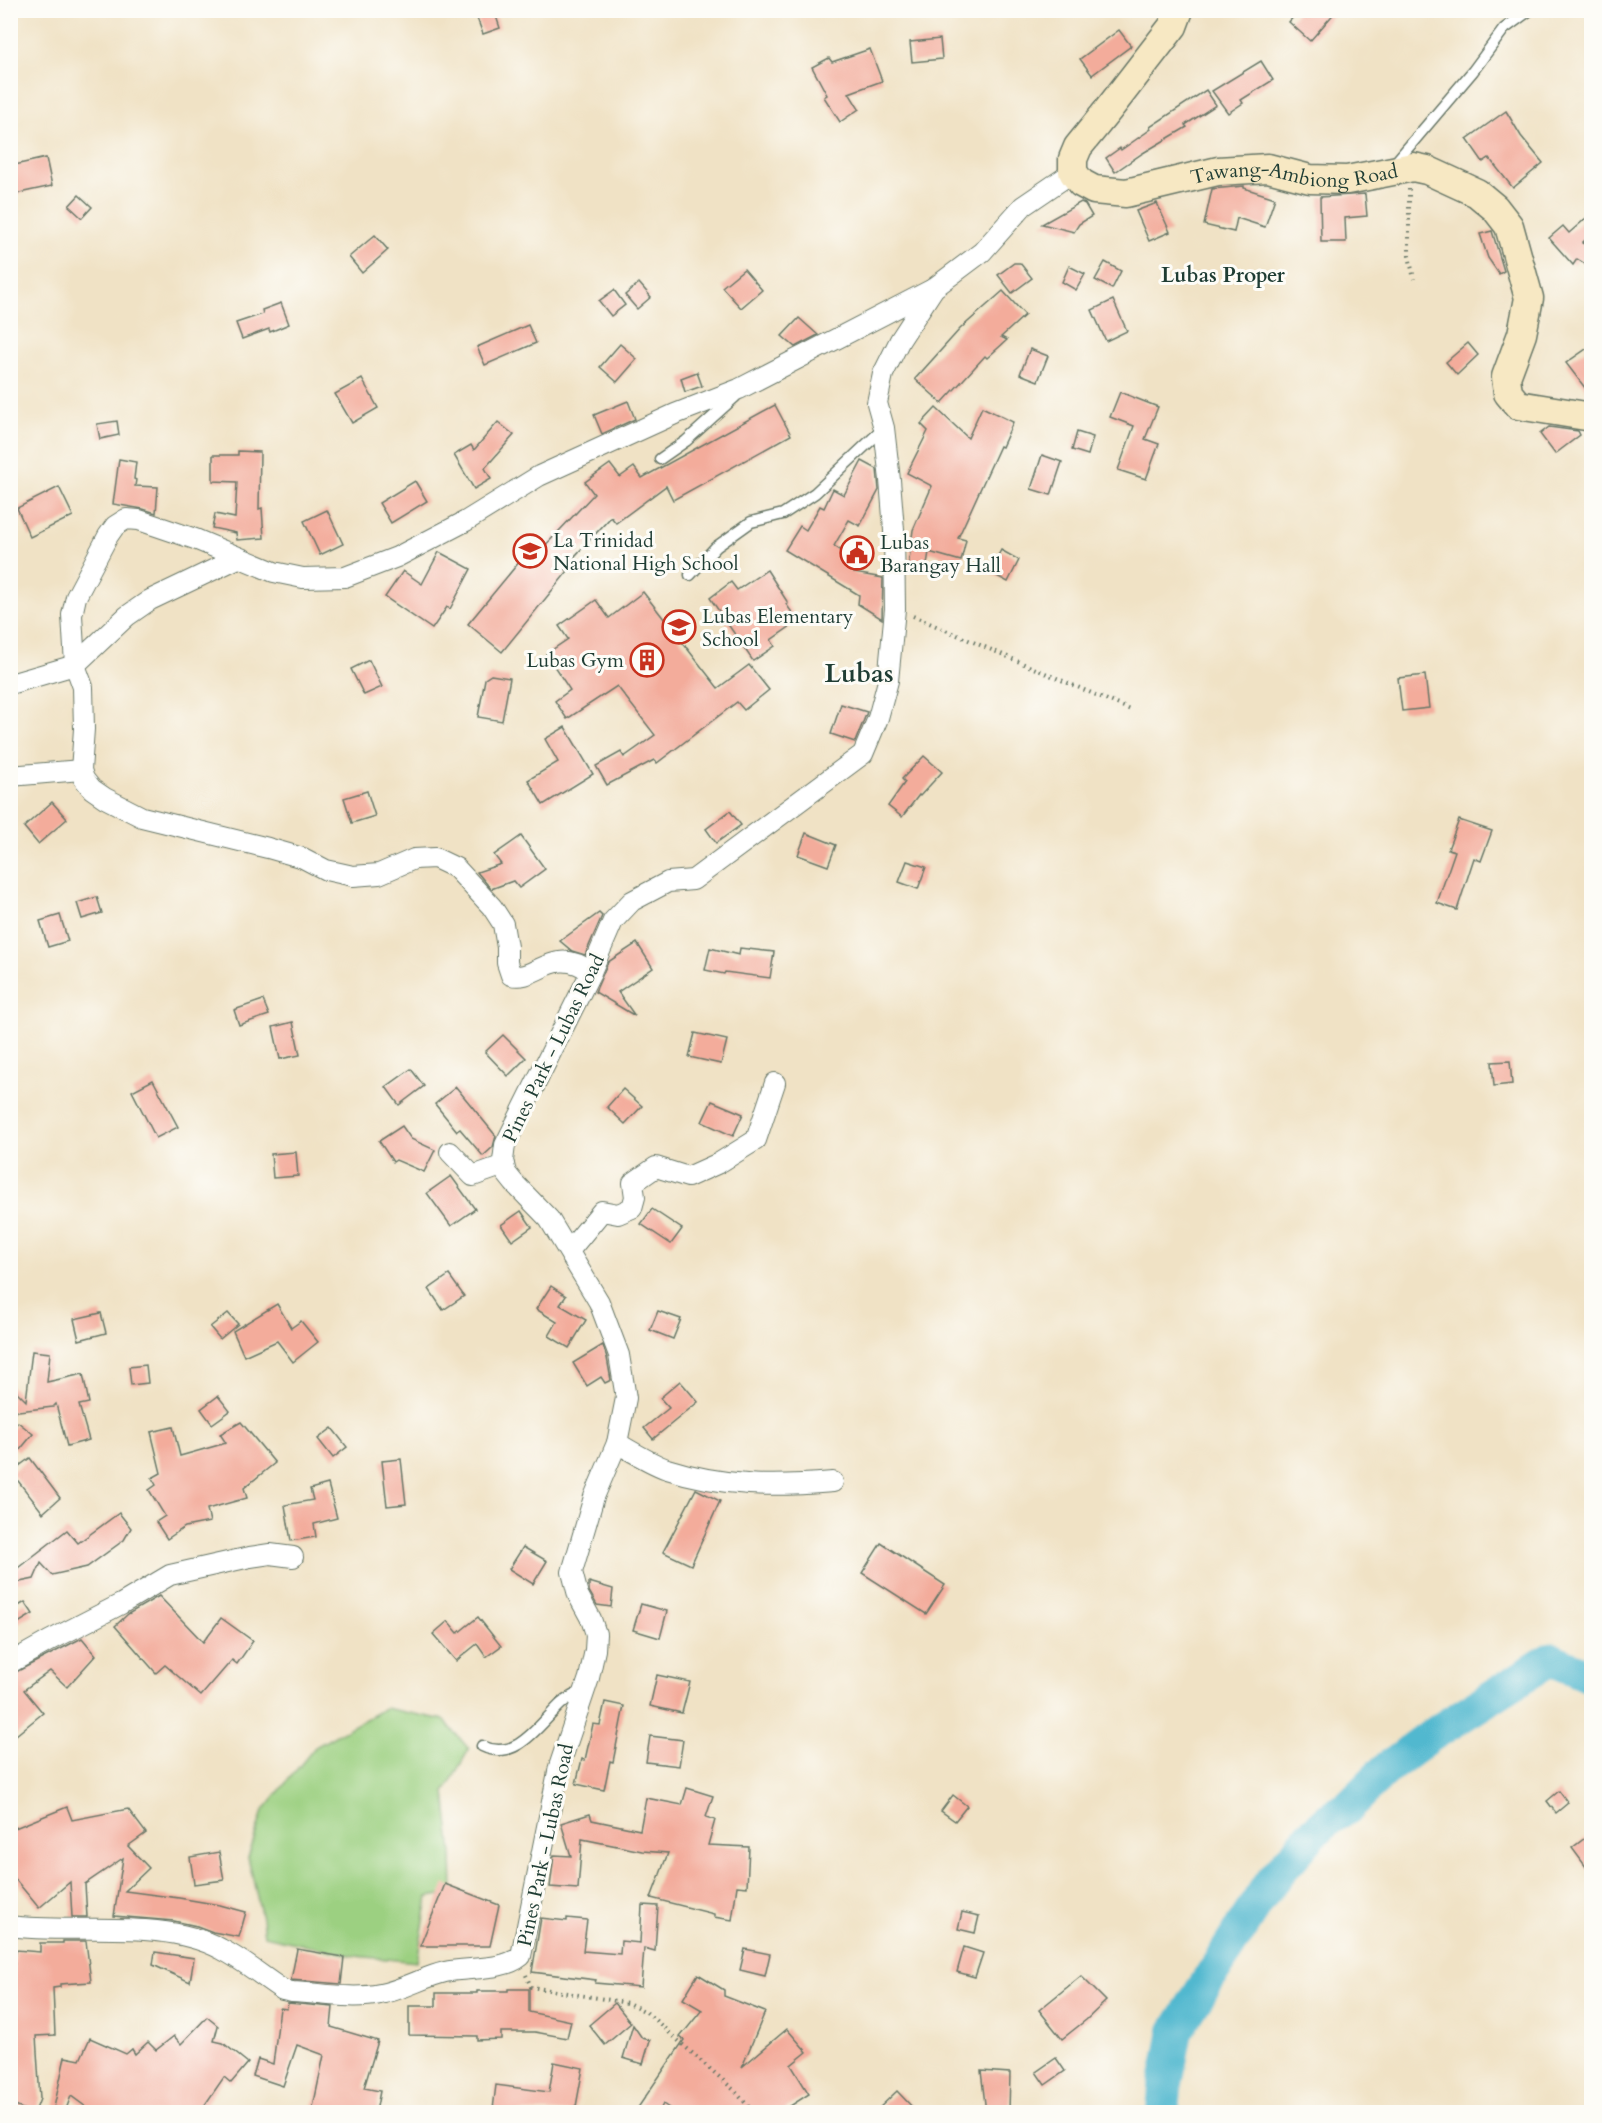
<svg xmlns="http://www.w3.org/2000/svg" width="1602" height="2123" viewBox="0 0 1602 2123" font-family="Cardo,serif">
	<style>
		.green { fill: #9cd081; stroke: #5e865a; stroke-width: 1.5 }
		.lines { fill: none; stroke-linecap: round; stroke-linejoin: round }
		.river { stroke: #51b8cf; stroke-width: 34 }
		.building { fill: #f3ac9b }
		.service-casing { stroke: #687767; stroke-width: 13 }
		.minor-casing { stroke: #687767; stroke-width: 22 }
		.secondary-casing { stroke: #687767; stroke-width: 31 }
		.path { stroke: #687767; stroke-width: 4; stroke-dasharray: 1.5 4.5; stroke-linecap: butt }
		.service { stroke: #fff; stroke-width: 10 }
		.minor { stroke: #fff; stroke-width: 20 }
		.secondary { stroke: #f7e8c3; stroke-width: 28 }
		.labels { text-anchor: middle; stroke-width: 6; stroke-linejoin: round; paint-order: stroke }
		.street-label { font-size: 20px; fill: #1f3d34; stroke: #fdfcf7 }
		.poi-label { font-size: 20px; fill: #1f3d34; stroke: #fdfcf7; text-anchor: start }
		.neighbourhood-label { font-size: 21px; font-weight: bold; fill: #1f3d34; stroke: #fdfcf7 }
		.district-label { font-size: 26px; font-weight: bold; fill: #1f3d34; stroke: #fdfcf7 }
	</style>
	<rect width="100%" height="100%" fill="#fdfcf7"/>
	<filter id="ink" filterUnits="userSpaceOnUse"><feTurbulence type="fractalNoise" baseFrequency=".0167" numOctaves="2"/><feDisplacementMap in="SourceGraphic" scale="12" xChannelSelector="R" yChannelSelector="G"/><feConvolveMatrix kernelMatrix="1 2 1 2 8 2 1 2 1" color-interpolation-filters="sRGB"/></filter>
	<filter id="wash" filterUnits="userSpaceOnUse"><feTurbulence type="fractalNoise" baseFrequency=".008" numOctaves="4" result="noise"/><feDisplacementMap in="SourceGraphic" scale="24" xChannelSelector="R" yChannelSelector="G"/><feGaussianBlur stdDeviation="1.35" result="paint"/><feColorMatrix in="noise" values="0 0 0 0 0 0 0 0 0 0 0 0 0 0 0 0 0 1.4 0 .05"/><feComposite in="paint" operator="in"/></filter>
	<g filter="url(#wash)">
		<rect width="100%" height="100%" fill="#f0e2c5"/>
		<polygon class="green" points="385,1708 444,1720 469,1749 445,1792 452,1854 453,1893 428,1897 417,1962 355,1956 264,1936 262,1918 248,1858 263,1811 315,1747"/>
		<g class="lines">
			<polyline class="river" points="1163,2112 1165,2088 1176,2031 1269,1884 1312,1834 1329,1819 1349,1806 1386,1769 1430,1736 1551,1659 1592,1677"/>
		</g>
		<g id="blocks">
			<g class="building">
				<polygon points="474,10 494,10 500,28 483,34"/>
				<polygon points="1299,10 1337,10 1310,41 1289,22"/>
				<polygon points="1119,30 1131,46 1092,75 1080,59"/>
				<polygon points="940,39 942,59 912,62 910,42"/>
				<polygon points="870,49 882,81 849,93 859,109 840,122 824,97 827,95 812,67 829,58 832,62"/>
				<polygon points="1261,61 1273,80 1241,100 1243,103 1228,113 1212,91"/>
				<polygon points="1206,90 1216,105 1185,125 1187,127 1143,153 1115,172 1106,158 1120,148 1121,150 1151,129 1150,127"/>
				<polygon points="1506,111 1521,136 1543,163 1513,188 1489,158 1483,162 1467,139"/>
				<polygon points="46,158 52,186 10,195 10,166"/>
				<polygon points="1244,186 1244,188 1275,198 1265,227 1237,218 1234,232 1204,225 1212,189"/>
				<polygon points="1365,194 1367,216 1345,218 1346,242 1321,242 1320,197"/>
				<polygon points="79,195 92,207 82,218 69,206"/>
				<polygon points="1081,202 1085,204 1092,216 1079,224 1074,232 1042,224"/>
				<polygon points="1157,203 1170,232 1149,241 1136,211"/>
				<polygon points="1592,213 1592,234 1582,243 1592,249 1592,268 1577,259 1573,265 1549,238 1563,226 1569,233"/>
				<polygon points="1492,231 1504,271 1499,274 1488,258 1480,234"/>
				<polygon points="375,235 388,250 362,273 349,257"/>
				<polygon points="1105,262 1121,271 1112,289 1095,280"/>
				<polygon points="1014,263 1020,263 1032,278 1012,293 998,275"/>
				<polygon points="1069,266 1085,274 1076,290 1062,282"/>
				<polygon points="744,269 762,290 741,308 722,287"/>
				<polygon points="639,283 651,297 637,309 625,295"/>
				<polygon points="614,290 625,305 611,316 599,301"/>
				<polygon points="1003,291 1025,315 1001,337 1007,340 987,358 985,356 942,403 915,379 960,329"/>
				<polygon points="1113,300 1127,331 1106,341 1092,310"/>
				<polygon points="281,303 289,324 270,332 269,329 242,339 236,323 263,314 262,310"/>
				<polygon points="799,318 818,335 795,347 782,336"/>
				<polygon points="528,325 536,343 485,365 477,347"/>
				<polygon points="1468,343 1478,355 1457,375 1446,362"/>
				<polygon points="620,344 637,359 617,382 600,367"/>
				<polygon points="1592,345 1592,397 1566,363"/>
				<polygon points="1030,349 1048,356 1038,381 1020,374"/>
				<polygon points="697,372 702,386 685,392 681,378"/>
				<polygon points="362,379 378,408 352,423 335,394"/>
				<polygon points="1120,392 1158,407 1145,439 1159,444 1146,479 1118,470 1134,426 1110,417"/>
				<polygon points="628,401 635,419 602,434 594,415"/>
				<polygon points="775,405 791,435 673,500 666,486 616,523 611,517 564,568 568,571 502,652 468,624 534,544 541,550 594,494 585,482 610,464 620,477 634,467 642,478"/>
				<polygon points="982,407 1013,422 1002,447 1000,446 958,538 966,540 961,561 929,552 926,571 908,568 913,530 932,486 907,473 928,431 921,424 936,408 968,438"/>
				<polygon points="117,421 119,435 100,439 97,424"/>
				<polygon points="498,422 514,435 485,468 491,479 474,489 454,455 471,445 474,450"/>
				<polygon points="1549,427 1578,431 1580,435 1555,454 1540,434"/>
				<polygon points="1077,432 1093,437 1088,455 1072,450"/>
				<polygon points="238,451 260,452 259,509 262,508 264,538 237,540 236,533 212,528 215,514 235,518 237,482 213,481 213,455 238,455"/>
				<polygon points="1042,455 1062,462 1051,495 1031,489"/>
				<polygon points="119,459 136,462 134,479 136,480 135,486 158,487 156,513 143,509 113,504"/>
				<polygon points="862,461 877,469 879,490 860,526 849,520 834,546 860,563 854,573 883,578 882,619 858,604 859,595 785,550 800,526 806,530 820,506 824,508 833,489 844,495"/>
				<polygon points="415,481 427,501 391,523 379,503"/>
				<polygon points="59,487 73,516 30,537 17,508"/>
				<polygon points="327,510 343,544 320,555 304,521"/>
				<polygon points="1001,550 1019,560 1008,582 989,572"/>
				<polygon points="439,552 471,569 450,609 447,607 432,629 385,597 403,571 422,584"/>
				<polygon points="767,570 788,603 786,604 798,621 771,640 775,646 753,661 710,598 731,582 737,590"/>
				<polygon points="643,592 718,688 749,665 769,690 744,710 737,702 657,763 654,760 607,785 596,766 621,752 624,757 655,735 617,686 567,719 555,701 570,690 546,654 568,639 559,626 596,600 609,618"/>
				<polygon points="369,660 382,687 364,695 351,669"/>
				<polygon points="491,675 510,678 502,721 478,717 485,679"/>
				<polygon points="1425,675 1429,708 1402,711 1398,678"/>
				<polygon points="841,704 867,712 855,742 831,734"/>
				<polygon points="565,727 593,774 543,805 528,780 558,762 545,739"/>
				<polygon points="924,756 942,772 920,796 919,795 902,817 888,806 905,782 902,779"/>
				<polygon points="367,791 375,816 352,823 344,798"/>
				<polygon points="52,802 67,819 38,844 24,827"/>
				<polygon points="730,811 741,825 716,843 706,829"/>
				<polygon points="1459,820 1492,831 1481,861 1474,858 1457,910 1437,903 1455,851 1448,849"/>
				<polygon points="806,833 836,845 828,866 798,855"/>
				<polygon points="521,836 545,869 519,888 513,881 491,889 477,872 501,864 494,855"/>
				<polygon points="907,861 926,867 918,889 899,882"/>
				<polygon points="97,897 102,913 82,919 77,903"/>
				<polygon points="599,913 602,916 585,955 572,951 560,941"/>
				<polygon points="60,915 68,941 48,947 40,921"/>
				<polygon points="637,943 653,968 618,992 635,1016 595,992 608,962"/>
				<polygon points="710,948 739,955 740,948 774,952 770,978 725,972 724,974 705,970"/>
				<polygon points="263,1000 269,1015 239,1025 234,1010"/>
				<polygon points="293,1022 300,1055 280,1059 273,1027"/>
				<polygon points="695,1033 727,1040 721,1064 689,1057"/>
				<polygon points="503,1035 526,1058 508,1076 485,1052"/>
				<polygon points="1510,1061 1512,1084 1494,1086 1492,1062"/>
				<polygon points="411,1069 424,1086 399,1105 386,1087"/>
				<polygon points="153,1080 178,1127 156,1138 132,1091"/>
				<polygon points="456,1087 496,1136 493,1147 483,1156 460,1129 457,1131 435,1104"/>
				<polygon points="623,1089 642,1106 625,1124 607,1107"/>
				<polygon points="712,1101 743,1114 733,1136 702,1122"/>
				<polygon points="402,1126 411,1139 435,1150 424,1172 396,1160 393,1162 379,1141"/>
				<polygon points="296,1152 298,1176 273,1178 271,1154"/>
				<polygon points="451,1176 475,1209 451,1226 427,1193"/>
				<polygon points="652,1209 682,1229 671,1244 641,1224"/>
				<polygon points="521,1211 532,1227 512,1241 501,1225"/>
				<polygon points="449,1275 464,1296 443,1310 429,1289"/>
				<polygon points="551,1286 566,1296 560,1305 586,1320 569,1348 549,1336 557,1322 536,1309"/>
				<polygon points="277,1304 291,1328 301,1321 318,1342 293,1362 277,1341 244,1356 233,1331"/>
				<polygon points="658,1311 681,1319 673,1339 650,1330"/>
				<polygon points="101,1313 106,1333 79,1340 74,1319"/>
				<polygon points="228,1313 238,1324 220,1339 210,1327"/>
				<polygon points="603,1345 607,1358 611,1380 605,1383 601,1377 587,1386 573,1363"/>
				<polygon points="32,1351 50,1353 47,1382 83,1374 89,1403 79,1405 89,1440 67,1446 56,1404 53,1407 10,1412 10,1385 26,1401"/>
				<polygon points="146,1365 148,1383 131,1385 129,1367"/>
				<polygon points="680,1381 698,1402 653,1439 644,1428 669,1408 660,1398"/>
				<polygon points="218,1396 230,1411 212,1424 201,1409"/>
				<polygon points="18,1422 33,1434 19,1451 10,1445 10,1431"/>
				<polygon points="241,1422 275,1463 244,1488 247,1498 207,1509 210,1522 185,1527 167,1539 156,1522 165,1516 149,1490 156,1485 152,1478 161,1473 151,1432 173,1427 180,1456 226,1443 220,1434"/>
				<polygon points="332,1428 347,1447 333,1458 318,1439"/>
				<polygon points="30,1458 60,1498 43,1513 11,1472"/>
				<polygon points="401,1459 406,1504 387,1506 382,1461"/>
				<polygon points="328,1484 337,1518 314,1524 316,1537 291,1541 285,1505 313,1500 310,1489"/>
				<polygon points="696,1489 720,1501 691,1565 663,1552"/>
				<polygon points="119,1513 131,1528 124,1540 87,1567 52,1575 41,1563 34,1579 10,1584 10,1574 67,1530 78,1543"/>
				<polygon points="881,1543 945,1585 926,1614 862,1573"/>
				<polygon points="523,1547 547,1561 533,1584 509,1569"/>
				<polygon points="589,1582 613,1589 611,1607 597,1605 589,1591"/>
				<polygon points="159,1596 203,1642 221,1618 253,1641 237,1664 232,1660 201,1696 165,1665 156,1673 115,1626 128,1614"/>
				<polygon points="25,1602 33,1614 10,1628 10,1611"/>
				<polygon points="641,1604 667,1611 660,1638 633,1630"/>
				<polygon points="478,1617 501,1646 486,1657 477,1644 456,1661 433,1634 448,1621 458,1633"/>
				<polygon points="82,1638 96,1655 67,1687 50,1671 24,1690 43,1713 10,1740 10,1675"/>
				<polygon points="657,1675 690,1682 682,1713 650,1706"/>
				<polygon points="605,1702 624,1706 613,1762 610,1761 604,1790 576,1784 582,1759 585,1760 593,1724 600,1725"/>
				<polygon points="650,1736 683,1740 679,1766 646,1762"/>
				<polygon points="687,1788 713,1796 706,1817 715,1820 708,1845 749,1847 747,1887 737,1886 732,1920 714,1917 714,1914 651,1898 668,1853 642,1851 582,1839 578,1889 550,1887 554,1855 571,1856 561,1823 590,1814 592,1820 640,1830 646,1798 682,1805"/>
				<polygon points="1559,1791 1568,1803 1556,1813 1547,1801"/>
				<polygon points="953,1795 967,1806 955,1821 941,1811"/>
				<polygon points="67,1807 72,1820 128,1809 146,1833 128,1846 149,1868 125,1891 179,1898 220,1905 246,1912 239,1937 213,1932 197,1926 174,1921 114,1916 123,1858 85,1884 87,1917 72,1917 70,1882 39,1908 10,1873 10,1830"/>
				<polygon points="1585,1838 1592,1847 1592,1875 1572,1848"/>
				<polygon points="219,1852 224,1880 194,1884 190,1857"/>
				<polygon points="445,1884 499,1905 490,1946 420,1946"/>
				<polygon points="642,1905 658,1906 655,1951 644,1948 641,1987 595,1983 596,1980 532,1972 541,1918 567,1921 567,1918 587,1920 583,1951 620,1954 621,1941 640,1943"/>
				<polygon points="962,1912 979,1916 975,1933 958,1929"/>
				<polygon points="63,1941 86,1941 91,1982 60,1984 60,1987 53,1988 55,2035 36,2036 40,2099 35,2112 30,2112 10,2104 10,2086 20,2064 11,2064 10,1986 12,1986 16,1950 40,1952 40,1943 63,1943"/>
				<polygon points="964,1947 983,1953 975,1977 957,1972"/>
				<polygon points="297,1949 344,1957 341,1984 291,1980"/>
				<polygon points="745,1949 770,1954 765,1976 740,1970"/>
				<polygon points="155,1952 194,1958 190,1982 153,1965"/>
				<polygon points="698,1974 724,1990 724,1996 765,2012 742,2067 787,2029 807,2052 791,2065 809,2094 781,2112 675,2112 663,2104 659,2112 635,2112 684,2040 680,2037 702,2010 683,1999"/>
				<polygon points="1081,1976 1106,2001 1086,2020 1062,2039 1039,2010"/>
				<polygon points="508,1989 529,1989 529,2012 571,2021 567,2038 535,2032 501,2032 501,2039 477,2040 477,2036 409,2035 409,2006 436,2006 436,1993 477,1993 477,1991 508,1991"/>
				<polygon points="288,2003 333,2007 331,2027 378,2041 364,2088 380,2091 376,2112 312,2112 324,2055 297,2045 283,2086 253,2076 258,2059 273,2064 280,2008 287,2009"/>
				<polygon points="615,2003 631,2023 605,2045 589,2025"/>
				<polygon points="207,2017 218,2026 214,2041 223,2043 248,2063 231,2083 224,2077 200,2112 93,2112 71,2096 65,2112 53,2112 65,2057 80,2060 90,2038 126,2054 132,2049 135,2054 148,2042 156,2050 174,2036 181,2044"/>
				<polygon points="633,2025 642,2038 650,2040 643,2064 623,2058"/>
				<polygon points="1056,2058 1065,2071 1045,2085 1036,2072"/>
				<polygon points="554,2062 583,2068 575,2112 519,2112 493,2109 496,2085 549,2092"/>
				<polygon points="981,2071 1010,2073 1009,2112 986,2112"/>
				<polygon points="897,2091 917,2112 875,2112"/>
			</g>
		</g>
	</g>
	<g filter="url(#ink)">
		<use href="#blocks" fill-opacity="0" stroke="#687767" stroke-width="1.5"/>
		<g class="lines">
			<g class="service-casing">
				<g id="service">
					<polyline points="1395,163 1473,71 1504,29 1530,10"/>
					<polyline points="660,459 686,441 735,397 737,394"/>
					<polyline points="690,575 716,547 751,522 783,514 815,493 884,428"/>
					<path d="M482 1746C517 1763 540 1723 562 1703 568 1698 576 1694 583 1691"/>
				</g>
			</g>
			<g class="minor-casing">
				<g id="minor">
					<polyline points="10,684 75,665 127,616 150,600 238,558"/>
					<polyline points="10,776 81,770"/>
					<path d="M591 972C553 944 536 982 511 975L507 963V947L503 924 492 907 456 868 435 858 414 859 379 874 353 876 326 870 303 858 268 848 142 817 105 798 92 789 84 779 81 770 84 729 83 687 75 665 72 615 76 597 108 536 115 526 126 519 139 520 195 539 274 572 303 578 345 577 397 557 466 521 539 476 675 414 739 389 931 290"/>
					<polyline points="450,1152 473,1176 504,1165"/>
					<polyline points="569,1251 602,1211 618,1214 632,1208 635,1197 633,1183 656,1167 688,1177 719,1163 756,1140 775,1083"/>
					<path d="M617 1443C633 1452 650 1463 667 1469 724 1487 774 1487 833 1482"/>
					<polyline points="10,1663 49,1641 121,1604 170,1575 250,1557 270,1554 293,1557"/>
					<path d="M10 1926C75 1935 162 1917 221 1949 243 1960 263 1977 283 1990L292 1992C320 1993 352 2000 380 1994 403 1990 423 1977 445 1972 468 1967 503 1971 521 1956L559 1767 589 1678 595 1650 596 1634 591 1619 578 1595 572 1572 594 1497 617 1443 626 1398 619 1355 599 1302 549 1219 514 1183 506 1173 503 1161 505 1145 591 972 613 921 632 901 668 882 693 880 863 754 878 718 888 681 895 609 894 530 890 480 884 428 877 403 883 374 900 340 934 288 982 252 1023 206 1073 172"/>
				</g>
			</g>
			<g class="secondary-casing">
				<g id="secondary">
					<path id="s1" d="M1179 10 1173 26 1108 110 1078 147 1073 159V172L1081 183 1094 190 1126 193 1218 171 1268 168 1310 179 1347 180 1413 167 1427 170 1477 193 1495 208 1509 226 1529 298 1522 334 1506 377 1508 393 1518 405 1592 417"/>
				</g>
			</g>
			<g class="path">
				<polyline points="1409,189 1409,256 1414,279"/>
				<polyline points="913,616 1133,711"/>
				<polyline points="526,1975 531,1987 628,2003 646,2012 735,2091 753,2112"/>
			</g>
			<use href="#service" class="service"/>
			<use href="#minor" class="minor"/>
			<use href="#secondary" class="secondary"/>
		</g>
	</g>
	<defs>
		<g id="school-ring" transform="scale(1.725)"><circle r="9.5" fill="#fdfcf7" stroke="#c8321e" stroke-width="1.5"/><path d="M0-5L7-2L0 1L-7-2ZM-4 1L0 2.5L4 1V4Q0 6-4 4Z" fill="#c8321e"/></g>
		<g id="civic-ring" transform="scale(1.725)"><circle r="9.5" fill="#fdfcf7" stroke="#c8321e" stroke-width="1.5"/><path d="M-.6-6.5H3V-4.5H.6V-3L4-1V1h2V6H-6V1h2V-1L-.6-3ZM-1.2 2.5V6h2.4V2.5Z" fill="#c8321e"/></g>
		<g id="building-ring" transform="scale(1.725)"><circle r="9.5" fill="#fdfcf7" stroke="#c8321e" stroke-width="1.5"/><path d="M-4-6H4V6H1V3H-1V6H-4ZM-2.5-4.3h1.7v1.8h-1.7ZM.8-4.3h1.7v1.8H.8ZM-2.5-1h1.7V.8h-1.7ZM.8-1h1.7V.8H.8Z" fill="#c8321e"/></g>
	</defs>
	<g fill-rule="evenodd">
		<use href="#school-ring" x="530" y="551"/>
		<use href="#civic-ring" x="857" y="553"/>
		<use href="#school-ring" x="679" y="627"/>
		<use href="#building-ring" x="647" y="660"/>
	</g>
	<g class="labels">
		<g class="street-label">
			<text dy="7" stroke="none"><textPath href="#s1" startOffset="429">Tawang-Ambiong Road</textPath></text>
			<text transform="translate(553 1048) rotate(-64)" y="7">Pines Park - Lubas Road</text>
			<text transform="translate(545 1845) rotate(-78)" y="7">Pines Park - Lubas Road</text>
		</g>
		<g class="poi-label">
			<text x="553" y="547">La Trinidad<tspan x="553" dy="23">National High School</tspan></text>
			<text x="880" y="549">Lubas<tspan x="880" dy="23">Barangay Hall</tspan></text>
			<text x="702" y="623">Lubas Elementary<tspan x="702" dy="23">School</tspan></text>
			<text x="624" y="667" text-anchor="end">Lubas Gym</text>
		</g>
		<g class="neighbourhood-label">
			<text x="1223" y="282">Lubas Proper</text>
		</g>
		<g class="district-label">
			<text x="859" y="682">Lubas</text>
		</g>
	</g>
	<rect width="1602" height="2123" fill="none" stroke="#fdfcf7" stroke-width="36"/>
</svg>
